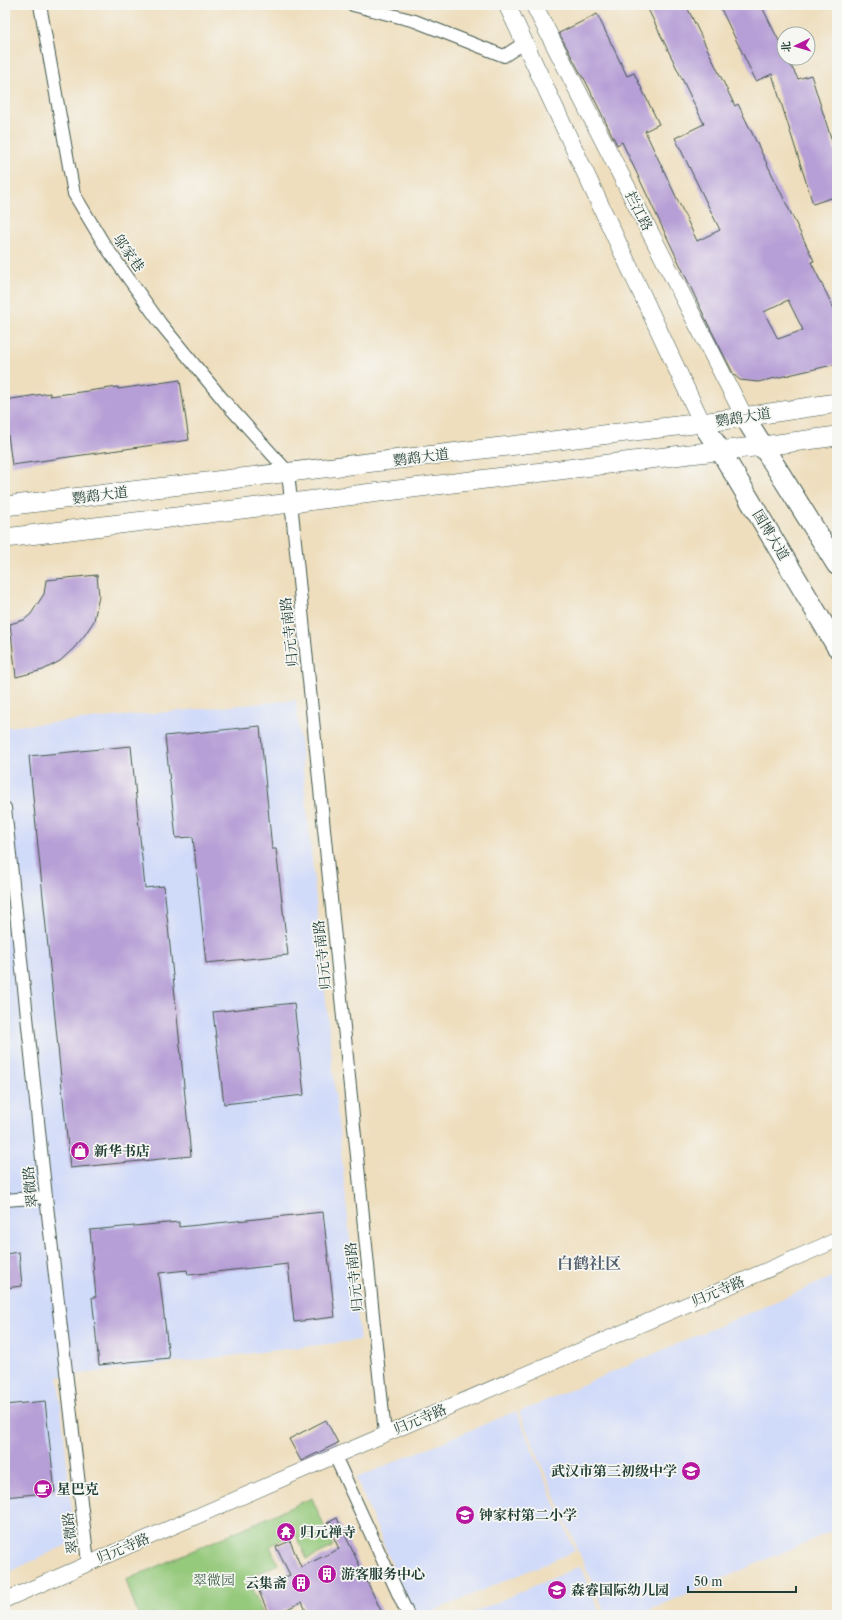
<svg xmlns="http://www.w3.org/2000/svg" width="842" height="1620" viewBox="0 0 842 1620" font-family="'Libre Caslon Text','Noto Serif SC',serif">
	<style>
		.built { fill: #d0daf9 }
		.green { fill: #95c97b; stroke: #5a8358 }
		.building { fill: #b69ed6; fill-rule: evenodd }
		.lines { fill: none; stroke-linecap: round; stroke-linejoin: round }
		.minor-casing { stroke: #3e5549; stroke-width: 14 }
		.tertiary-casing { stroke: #3e5549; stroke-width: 16 }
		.secondary-casing { stroke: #3e5549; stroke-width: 18 }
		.primary-casing { stroke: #3e5549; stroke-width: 20 }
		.trunk-casing { stroke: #3e5549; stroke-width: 22 }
		.minor { stroke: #fff; stroke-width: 12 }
		.tertiary { stroke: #fff; stroke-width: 15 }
		.secondary { stroke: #fff; stroke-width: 17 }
		.primary { stroke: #fff; stroke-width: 19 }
		.trunk { stroke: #fff; stroke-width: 20 }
		.labels { text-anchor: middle; stroke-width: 3.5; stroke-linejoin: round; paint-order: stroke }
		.street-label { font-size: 14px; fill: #1f3d34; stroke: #f6f6f2 }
		.poi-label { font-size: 14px; font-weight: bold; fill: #1f3d34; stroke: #f6f6f2; text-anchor: start }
		.park-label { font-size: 14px; fill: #3c6046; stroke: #f6f6f2 }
		.quarter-label { font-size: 16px; font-weight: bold; fill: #545f6d; stroke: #f6f6f2 }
	</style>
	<rect width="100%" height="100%" fill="#f6f6f2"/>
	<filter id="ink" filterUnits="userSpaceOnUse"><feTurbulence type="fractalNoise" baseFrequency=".025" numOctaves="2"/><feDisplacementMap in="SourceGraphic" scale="8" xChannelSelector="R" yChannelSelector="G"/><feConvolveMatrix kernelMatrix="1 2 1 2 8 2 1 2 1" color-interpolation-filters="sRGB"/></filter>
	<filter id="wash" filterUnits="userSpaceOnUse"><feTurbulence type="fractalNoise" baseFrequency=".012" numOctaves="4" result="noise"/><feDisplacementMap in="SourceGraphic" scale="16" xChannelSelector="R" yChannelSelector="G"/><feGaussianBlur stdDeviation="0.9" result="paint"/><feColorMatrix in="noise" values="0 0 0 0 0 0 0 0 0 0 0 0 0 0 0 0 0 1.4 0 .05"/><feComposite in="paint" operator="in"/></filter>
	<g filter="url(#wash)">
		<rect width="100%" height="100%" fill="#eedebd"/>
		<g class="built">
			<polygon points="296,700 360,1340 58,1377 75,1541 5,1574 5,727"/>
			<polygon points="837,1275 837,1529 638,1615 606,1615 519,1412"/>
			<polygon points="516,1411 575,1551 424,1615 413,1615 356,1478"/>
			<polygon points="580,1566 601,1615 467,1615"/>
		</g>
		<polygon class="green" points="312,1498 333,1547 307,1559 295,1533 270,1546 278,1564 249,1578 263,1615 138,1615 126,1580"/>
		<g id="blocks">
			<g class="building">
				<path d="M646 5H686L735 106 738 104 814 261 811 262 837 315V364L758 382 740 380 734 375 708 324 622 142 617 145 584 78H583L559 33 597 14 627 76 634 73 659 124 645 131 697 241 720 230 675 138 704 124ZM788 300 803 330 778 339 764 312Z"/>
				<polygon points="719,5 761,5 784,51 784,58 787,58 798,79 811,75 837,157 837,196 813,204 772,74 756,81"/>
				<polygon points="180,380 189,440 12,465 5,412 5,400 50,393 50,396 118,387 118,389"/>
				<polygon points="97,575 99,596 94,621 84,636 74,648 60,661 43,670 16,677 10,624 24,620 31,614 44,594 46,580"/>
				<polygon points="260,726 272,849 276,849 288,955 206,963 193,837 176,838 165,736"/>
				<polygon points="131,746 145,888 164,886 191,1156 70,1168 29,756"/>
				<polygon points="294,1003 304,1095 224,1104 213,1012"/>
				<polygon points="323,1212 335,1317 294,1322 288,1264 188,1275 187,1270 159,1273 169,1358 99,1365 92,1297 96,1297 90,1230 179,1222 179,1227"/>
				<polygon points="19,1252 22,1286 5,1288 5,1254"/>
				<polygon points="45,1401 55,1492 5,1497 5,1405"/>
				<polygon points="326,1420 338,1443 301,1461 289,1439"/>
				<polygon points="337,1518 383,1615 308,1615 302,1602 274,1615 269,1615 258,1589 290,1575 276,1547 290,1541 301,1567 339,1549 327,1523"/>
			</g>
		</g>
	</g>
	<g filter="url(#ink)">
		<use href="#blocks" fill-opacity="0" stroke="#3e5549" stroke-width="1"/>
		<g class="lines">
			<g class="minor-casing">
				<g id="minor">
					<polyline points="40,5 74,194 104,244 161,324 225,402 288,472 385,1434"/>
					<polyline points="353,5 415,21 504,56 524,43"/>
					<polyline points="5,808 46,1197 88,1563"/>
					<polyline points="5,1200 46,1197"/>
					<polyline points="335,1456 408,1615"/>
				</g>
			</g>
			<g class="tertiary-casing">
				<polyline id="tertiary" points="5,1600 335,1456 837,1240"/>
			</g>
			<g class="secondary-casing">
				<g id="secondary">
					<polyline points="507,5 702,423"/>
					<polyline points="534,5 744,416"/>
				</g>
			</g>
			<g class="primary-casing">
				<g id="primary">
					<polyline points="5,506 702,423 837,403"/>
					<polyline points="5,538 690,454 763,446 837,436"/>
				</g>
			</g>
			<g class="trunk-casing">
				<g id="trunk">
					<polyline points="744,416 837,565"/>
					<polyline points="702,423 720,450 837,647"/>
				</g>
			</g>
			<use href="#minor" class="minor"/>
			<use href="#tertiary" class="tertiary"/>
			<use href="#secondary" class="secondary"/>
			<use href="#primary" class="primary"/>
			<use href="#trunk" class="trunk"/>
		</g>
	</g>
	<defs>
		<g id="shop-disc" transform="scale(1)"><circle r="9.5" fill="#b5179e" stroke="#f6f6f2"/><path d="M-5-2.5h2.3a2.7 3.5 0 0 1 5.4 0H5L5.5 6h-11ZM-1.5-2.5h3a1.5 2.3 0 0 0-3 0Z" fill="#fff"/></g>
		<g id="school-disc" transform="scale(1)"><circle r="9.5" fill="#b5179e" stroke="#f6f6f2"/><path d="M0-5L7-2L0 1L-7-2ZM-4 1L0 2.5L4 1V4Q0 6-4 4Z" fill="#fff"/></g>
		<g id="cafe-disc" transform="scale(1)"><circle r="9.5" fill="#b5179e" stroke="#f6f6f2"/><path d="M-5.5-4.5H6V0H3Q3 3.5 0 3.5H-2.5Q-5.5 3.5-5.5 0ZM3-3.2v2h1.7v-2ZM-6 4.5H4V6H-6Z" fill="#fff"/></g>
		<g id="temple-disc" transform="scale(1)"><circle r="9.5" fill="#b5179e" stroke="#f6f6f2"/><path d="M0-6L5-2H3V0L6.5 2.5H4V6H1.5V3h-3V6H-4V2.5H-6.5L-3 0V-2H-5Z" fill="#fff"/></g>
		<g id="building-disc" transform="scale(1)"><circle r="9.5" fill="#b5179e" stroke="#f6f6f2"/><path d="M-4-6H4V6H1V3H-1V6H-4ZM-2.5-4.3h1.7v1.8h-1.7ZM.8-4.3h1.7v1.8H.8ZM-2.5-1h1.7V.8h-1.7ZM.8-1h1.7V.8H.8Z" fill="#fff"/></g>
	</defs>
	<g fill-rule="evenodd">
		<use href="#shop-disc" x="80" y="1151"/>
		<use href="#school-disc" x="691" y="1471"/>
		<use href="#cafe-disc" x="43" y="1489"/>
		<use href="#school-disc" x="465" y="1515"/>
		<use href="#temple-disc" x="286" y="1532"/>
		<use href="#building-disc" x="327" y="1574"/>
		<use href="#building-disc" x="301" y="1583"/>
		<use href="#school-disc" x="557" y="1590"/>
	</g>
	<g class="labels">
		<g class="street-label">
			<text transform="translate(639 211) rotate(63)" y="5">拦江路</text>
			<text transform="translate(129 253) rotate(55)" y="5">邬家巷</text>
			<text transform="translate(743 417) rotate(-9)" y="5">鹦鹉大道</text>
			<text transform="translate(421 457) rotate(-7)" y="5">鹦鹉大道</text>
			<text transform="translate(100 495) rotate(-7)" y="5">鹦鹉大道</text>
			<text transform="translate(771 535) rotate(59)" y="5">国博大道</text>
			<text transform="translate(289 632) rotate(-96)" y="5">归元寺南路</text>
			<text transform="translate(322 955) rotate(-96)" y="5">归元寺南路</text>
			<text transform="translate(30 1187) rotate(-96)" y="5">翠微路</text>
			<text transform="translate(354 1277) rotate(-96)" y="5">归元寺南路</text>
			<text transform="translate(718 1291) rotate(-23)" y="5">归元寺路</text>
			<text transform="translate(420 1419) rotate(-23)" y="5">归元寺路</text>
			<text transform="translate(70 1533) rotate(-97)" y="5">翠微路</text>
			<text transform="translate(123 1548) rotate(-23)" y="5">归元寺路</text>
		</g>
		<g class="poi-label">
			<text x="94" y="1156">新华书店</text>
			<text x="677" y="1476" text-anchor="end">武汉市第三初级中学</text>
			<text x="57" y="1494">星巴克</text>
			<text x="479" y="1520">钟家村第二小学</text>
			<text x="300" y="1537">归元禅寺</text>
			<text x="341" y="1579">游客服务中心</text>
			<text x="287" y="1588" text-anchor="end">云集斋</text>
			<text x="571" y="1595">森睿国际幼儿园</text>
		</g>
		<g class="park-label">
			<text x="214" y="1585">翠微园</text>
		</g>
		<g class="quarter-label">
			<text x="589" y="1269">白鹤社区</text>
		</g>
	</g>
	<rect width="842" height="1620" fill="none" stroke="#f6f6f2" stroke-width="20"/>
	<g transform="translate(796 46) rotate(265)"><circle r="19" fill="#f6f6f2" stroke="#a0aca6"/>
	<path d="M0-3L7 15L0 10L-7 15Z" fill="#b5179e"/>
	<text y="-6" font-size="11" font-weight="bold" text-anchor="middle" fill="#1f3d34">北</text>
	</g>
	<path d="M688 1586v6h108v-6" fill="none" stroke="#1f3d34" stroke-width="2"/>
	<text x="694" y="1586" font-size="12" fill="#1f3d34" stroke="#f6f6f2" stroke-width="3" paint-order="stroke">50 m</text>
</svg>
